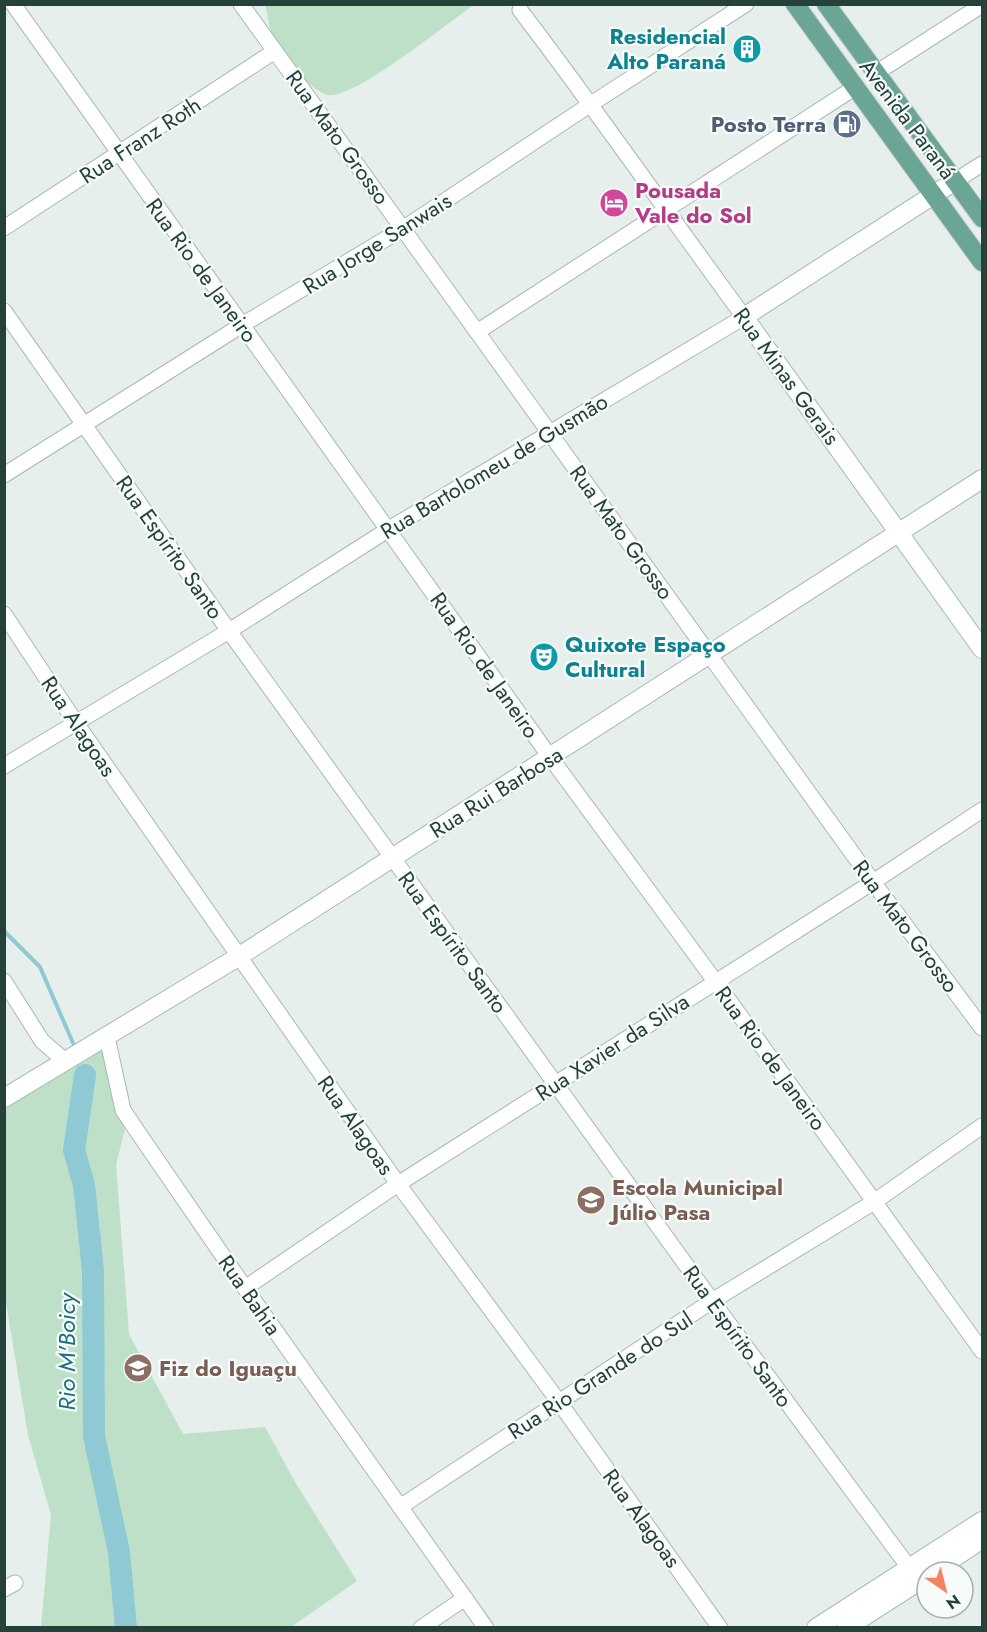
<svg xmlns="http://www.w3.org/2000/svg" width="987" height="1632" viewBox="0 0 987 1632" font-family="Jost,sans-serif">
	<style>
		.green { fill: #bfe0c8 }
		.lines { fill: none; stroke-linecap: round; stroke-linejoin: round }
		.stream { stroke: #8ec9d4; stroke-width: 4 }
		.river { stroke: #8ec9d4; stroke-width: 22 }
		.minor-casing { stroke: #a8b8b2; stroke-width: 17 }
		.tertiary-casing { stroke: #a8b8b2; stroke-width: 20 }
		.secondary-casing { stroke: #a4bbb3; stroke-width: 20 }
		.primary-casing { stroke: #c2cac8; stroke-width: 20 }
		.minor { stroke: #fff; stroke-width: 15 }
		.tertiary { stroke: #fff; stroke-width: 18 }
		.secondary { stroke: #fff; stroke-width: 18 }
		.primary { stroke: #6aa596; stroke-width: 18 }
		.labels { text-anchor: middle; stroke-width: 4.5; stroke-linejoin: round; paint-order: stroke }
		.culture-label { font-size: 22px; font-weight: bold; fill: #0d838f; stroke: #f7fbf9; text-anchor: end }
		.street-label { font-size: 22px; fill: #24423a; stroke: #f7fbf9 }
		.service-label { font-size: 22px; font-weight: bold; fill: #4e5e75; stroke: #f7fbf9; text-anchor: end }
		.hotel-label { font-size: 22px; font-weight: bold; fill: #b23c85; stroke: #f7fbf9; text-anchor: start }
		.education-label { font-size: 22px; font-weight: bold; fill: #785e54; stroke: #f7fbf9; text-anchor: start }
		.water-label { font-size: 24px; font-style: italic; fill: #1c6f80; stroke: #f7fbf9 }
	</style>
	<rect width="100%" height="100%" fill="#e6efeb"/>
	<g class="green">
		<path d="M265 5H474C450 21 352 101 328 95 307 90 279 50 271 31 268 23 268 13 265 5Z"/>
		<polygon points="102,1049 125,1129 116,1165 129,1334 183,1434 265,1427 295,1482 357,1581 291,1627 41,1627 51,1515 28,1435 5,1297 4,1109"/>
	</g>
	<g class="lines">
		<polyline class="stream" points="4,931 40,967 73,1043"/>
		<polyline class="river" points="85,1075 74,1150 84,1185 93,1271 94,1436 119,1552 126,1628"/>
		<g class="minor-casing">
			<g id="minor">
				<polyline points="13,4 550,757 715,981 982,1351"/>
				<polyline points="241,4 873,882 982,1028"/>
				<polyline points="876,73 982,5"/>
				<polyline points="955,181 982,164"/>
				<polyline points="4,228 275,51"/>
				<polyline points="4,311 229,631 392,857 712,1301 916,1577"/>
				<polyline points="477,332 854,88"/>
				<polyline points="4,475 242,325 404,228 591,104 746,4"/>
				<polyline points="4,614 76,723 398,1184 559,1402 720,1628"/>
				<path d="M4 766 229 631 389 529 744 317C669 215 597 111 520 10"/>
				<polyline points="4,981 42,1041 65,1061"/>
				<polyline points="107,1037 123,1110 137,1131 245,1288 486,1628"/>
				<polyline points="245,1288 398,1184 873,882 982,810"/>
				<polyline points="400,1507 712,1301 874,1202 982,1126"/>
				<polyline points="4,1589 15,1583"/>
				<polyline points="421,1628 465,1598"/>
			</g>
		</g>
		<g class="tertiary-casing">
			<polyline id="tertiary" points="4,1098 238,957 982,479"/>
		</g>
		<g class="secondary-casing">
			<g id="secondary">
				<polyline points="955,181 744,317 982,649"/>
				<polyline points="933,1572 982,1539"/>
				<polyline points="816,1628 982,1521"/>
				<polyline points="846,1628 927,1576"/>
			</g>
		</g>
		<g class="primary-casing">
			<g id="primary">
				<polyline points="795,4 982,262"/>
				<polyline points="826,4 982,218"/>
			</g>
		</g>
		<use href="#minor" class="minor"/>
		<use href="#tertiary" class="tertiary"/>
		<use href="#secondary" class="secondary"/>
		<use href="#primary" class="primary"/>
	</g>
	<defs>
		<g id="building-disc" transform="scale(1.5)"><circle r="9.5" fill="#0f9aa8" stroke="#f7fbf9"/><path d="M-4-6H4V6H1V3H-1V6H-4ZM-2.5-4.3h1.7v1.8h-1.7ZM.8-4.3h1.7v1.8H.8ZM-2.5-1h1.7V.8h-1.7ZM.8-1h1.7V.8H.8Z" fill="#fff"/></g>
		<g id="fuel-disc" transform="scale(1.5)"><circle r="9.5" fill="#5c6f8a" stroke="#f7fbf9"/><path d="M-5.5-6h7V0h2V4h1.3V-2.5L3-4.5l.8-.8L6-3V5H2.5V1h-1V6h-7ZM-4.2-4.7v3.2H.2V-4.7Z" fill="#fff"/></g>
		<g id="hotel-disc" transform="scale(1.5)"><circle r="9.5" fill="#d1479c" stroke="#f7fbf9"/><path d="M-6-4.5h1.5V1H6V5H4.5V3h-9V5H-6ZM-4 0a1.8 1.8 0 1 1 3.6 0ZM.5 0V-2.5h3Q6-2.5 6 0Z" fill="#fff"/></g>
		<g id="theatre-disc" transform="scale(1.5)"><circle r="9.5" fill="#0f9aa8" stroke="#f7fbf9"/><path d="M-5-5.5Q0-4 5-5.5V0Q5 5 0 6Q-5 5-5 0ZM-3.3-2.5H-1v1.5H-3.3ZM1-2.5H3.3v1.5H1ZM-2.8 1Q0 5.5 2.8 1Z" fill="#fff"/></g>
		<g id="school-disc" transform="scale(1.5)"><circle r="9.5" fill="#8d6e63" stroke="#f7fbf9"/><path d="M0-5L7-2L0 1L-7-2ZM-4 1L0 2.5L4 1V4Q0 6-4 4Z" fill="#fff"/></g>
	</defs>
	<g fill-rule="evenodd">
		<use href="#building-disc" x="747" y="49"/>
		<use href="#fuel-disc" x="847" y="124"/>
		<use href="#hotel-disc" x="614" y="203"/>
		<use href="#theatre-disc" x="544" y="657"/>
		<use href="#school-disc" x="591" y="1200"/>
		<use href="#school-disc" x="138" y="1368"/>
	</g>
	<g class="labels">
		<g class="culture-label">
			<text x="726" y="44">Residencial<tspan x="726" dy="25">Alto Paraná</tspan></text>
			<text x="565" y="652" text-anchor="start">Quixote Espaço<tspan x="565" dy="25">Cultural</tspan></text>
		</g>
		<g class="street-label">
			<text transform="translate(908 119) rotate(53)" y="8">Avenida Paraná</text>
			<text transform="translate(338 137) rotate(54)" y="8">Rua Mato Grosso</text>
			<text transform="translate(140 140) rotate(-33)" y="8">Rua Franz Roth</text>
			<text transform="translate(377 243) rotate(-32)" y="8">Rua Jorge Sanwais</text>
			<text transform="translate(202 270) rotate(54)" y="8">Rua Rio de Janeiro</text>
			<text transform="translate(787 376) rotate(54)" y="8">Rua Minas Gerais</text>
			<text transform="translate(494 466) rotate(-31)" y="8">Rua Bartolomeu de Gusmão</text>
			<text transform="translate(622 532) rotate(54)" y="8">Rua Mato Grosso</text>
			<text transform="translate(170 547) rotate(55)" y="8">Rua Espírito Santo</text>
			<text transform="translate(485 665) rotate(55)" y="8">Rua Rio de Janeiro</text>
			<text transform="translate(79 726) rotate(56)" y="8">Rua Alagoas</text>
			<text transform="translate(496 792) rotate(-32)" y="8">Rua Rui Barbosa</text>
			<text transform="translate(906 926) rotate(53)" y="8">Rua Mato Grosso</text>
			<text transform="translate(453 942) rotate(54)" y="8">Rua Espírito Santo</text>
			<text transform="translate(612 1047) rotate(-33)" y="8">Rua Xavier da Silva</text>
			<text transform="translate(771 1058) rotate(54)" y="8">Rua Rio de Janeiro</text>
			<text transform="translate(356 1125) rotate(55)" y="8">Rua Alagoas</text>
			<text transform="translate(250 1295) rotate(55)" y="8">Rua Bahia</text>
			<text transform="translate(738 1336) rotate(54)" y="8">Rua Espírito Santo</text>
			<text transform="translate(600 1375) rotate(-33)" y="8">Rua Rio Grande do Sul</text>
			<text transform="translate(642 1518) rotate(54)" y="8">Rua Alagoas</text>
		</g>
		<g class="service-label">
			<text x="826" y="132">Posto Terra</text>
		</g>
		<g class="hotel-label">
			<text x="635" y="198">Pousada<tspan x="635" dy="25">Vale do Sol</tspan></text>
		</g>
		<g class="education-label">
			<text x="612" y="1195">Escola Municipal<tspan x="612" dy="25">Júlio Pasa</tspan></text>
			<text x="159" y="1376">Fiz do Iguaçu</text>
		</g>
		<g class="water-label">
			<text transform="translate(67 1352) rotate(-90)" y="8">Rio M'Boicy</text>
		</g>
	</g>
	<rect width="987" height="1632" fill="none" stroke="#24423a" stroke-width="12"/>
	<g transform="translate(945 1590) rotate(145)"><circle r="28" fill="#f7fbf9" stroke="#a3b1ad" stroke-width="1.5"/>
	<path d="M0-4.5L10 22L0 15L-10 22Z" fill="#f4845f"/>
	<text y="-9" font-size="16" font-weight="bold" text-anchor="middle" fill="#24423a">N</text>
	</g>
</svg>
